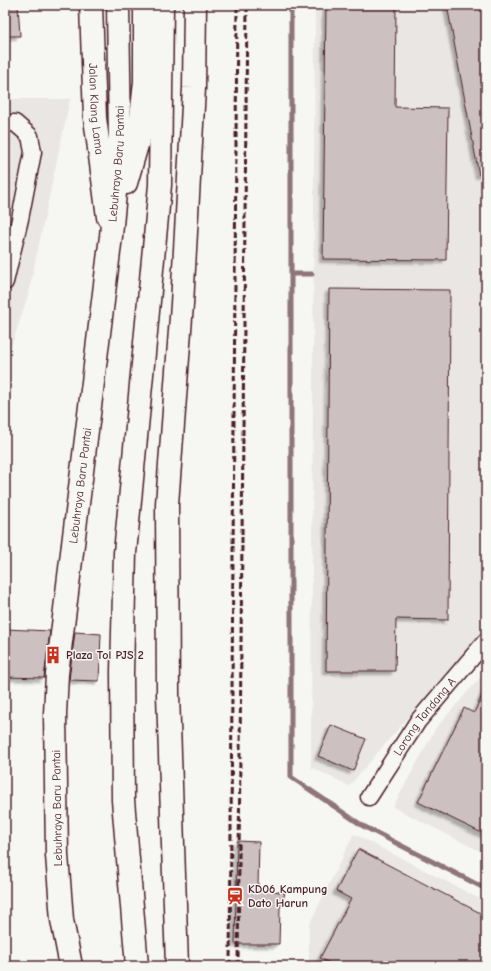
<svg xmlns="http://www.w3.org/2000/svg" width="491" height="971" viewBox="0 0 491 971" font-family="'Comic Neue',sans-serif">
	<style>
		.built { fill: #e9e6e3 }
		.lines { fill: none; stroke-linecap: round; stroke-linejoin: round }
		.stream { stroke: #8e747a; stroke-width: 5 }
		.building { fill: #ccc1c0; stroke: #4a1f2b; filter: url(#shadow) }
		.street-casing { stroke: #4a1f2b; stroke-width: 19 }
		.primary-casing { stroke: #4a1f2b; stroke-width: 25 }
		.highway-casing { stroke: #4a1f2b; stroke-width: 25 }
		.street { stroke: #f6f6f2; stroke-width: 16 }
		.primary { stroke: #f6f6f2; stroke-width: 22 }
		.highway { stroke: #f6f6f2; stroke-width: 22 }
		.rail { stroke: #4a1f2b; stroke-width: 3; stroke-dasharray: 6 3; stroke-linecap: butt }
		.labels { text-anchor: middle; stroke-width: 3; stroke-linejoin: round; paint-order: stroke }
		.street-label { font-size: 12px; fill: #4a1f2b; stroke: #f6f6f2 }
		.poi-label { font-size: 12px; font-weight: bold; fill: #4a1f2b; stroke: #f6f6f2; text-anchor: start }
	</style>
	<defs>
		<filter id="shadow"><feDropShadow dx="-3.5" dy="3.5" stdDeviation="1" flood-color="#0004"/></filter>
	</defs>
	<rect width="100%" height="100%" fill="#f6f6f2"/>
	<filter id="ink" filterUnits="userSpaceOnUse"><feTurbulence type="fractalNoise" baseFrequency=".025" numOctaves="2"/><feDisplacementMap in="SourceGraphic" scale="8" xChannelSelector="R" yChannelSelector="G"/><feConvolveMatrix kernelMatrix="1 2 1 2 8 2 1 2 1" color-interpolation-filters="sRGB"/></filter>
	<g filter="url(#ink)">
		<g class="built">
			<polygon points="315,5 486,5 486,627 349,786 311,767"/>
			<polygon points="5,99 70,99 28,295 5,366"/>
			<polygon points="486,671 486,854 393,807 436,728"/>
			<polygon points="354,834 486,902 486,966 309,966 309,925"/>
		</g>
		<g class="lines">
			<g class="stream">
				<polyline points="291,5 291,777 363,826 486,889"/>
				<polyline points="291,274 312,274"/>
			</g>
		</g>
		<g class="building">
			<polygon points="5,5 18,5 20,36 5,36"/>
			<polygon points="326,5 396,5 395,107 448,108 446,260 323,259"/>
			<polygon points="447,5 486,5 486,174 479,175"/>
			<polygon points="329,289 450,290 448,620 396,619 395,671 326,671"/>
			<polygon points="5,629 50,631 44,678 5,677"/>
			<polygon points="75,632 101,634 99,681 69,680"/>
			<polygon points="486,687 486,835 418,802 464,708 474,713"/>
			<polygon points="331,725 366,739 353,771 318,756"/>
			<polygon points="237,841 259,842 258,888 285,893 280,908 279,944 235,944"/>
			<polygon points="358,849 486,916 486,966 335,966 320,958 351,899 336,891"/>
		</g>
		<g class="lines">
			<g class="street-casing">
				<g id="street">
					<polyline points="5,123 15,123 30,136 33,152 20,219 5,282"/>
					<path id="s1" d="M369 797 418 721 486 641"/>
				</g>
			</g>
			<g class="primary-casing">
				<g id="primary">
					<path id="s2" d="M91 5 95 118 108 217"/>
				</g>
			</g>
			<g class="highway-casing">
				<g id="highway">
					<polyline points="126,183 139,138 145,82 145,5"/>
					<path id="s3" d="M71 966 62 920 57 855 55 714 57 674 111 236 120 139 118 5"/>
					<polyline points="137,966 123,800 122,672 125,553 160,185 162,5"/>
					<polyline points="177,966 168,694 167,504 182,304 194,88 195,5"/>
				</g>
			</g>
			<use href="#street" class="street"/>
			<use href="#primary" class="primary"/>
			<use href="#highway" class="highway"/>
			<g class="rail">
				<polyline points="230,966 237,5"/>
				<polyline points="238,966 247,5"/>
			</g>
		</g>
	</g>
	<defs>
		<g id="building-bare" transform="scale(1.38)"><path d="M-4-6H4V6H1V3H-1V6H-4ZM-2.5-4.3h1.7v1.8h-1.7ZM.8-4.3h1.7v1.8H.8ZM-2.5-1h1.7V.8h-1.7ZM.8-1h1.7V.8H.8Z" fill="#c8321e" stroke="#f6f6f2" stroke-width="2.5" paint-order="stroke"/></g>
		<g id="station-bare" transform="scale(1.38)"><path d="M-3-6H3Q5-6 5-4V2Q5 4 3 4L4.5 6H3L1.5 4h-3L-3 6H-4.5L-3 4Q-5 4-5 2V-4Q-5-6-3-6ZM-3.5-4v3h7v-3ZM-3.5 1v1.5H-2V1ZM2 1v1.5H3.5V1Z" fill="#c8321e" stroke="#f6f6f2" stroke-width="2.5" paint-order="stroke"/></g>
	</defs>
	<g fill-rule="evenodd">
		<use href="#building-bare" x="53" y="655"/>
		<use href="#station-bare" x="235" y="896"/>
	</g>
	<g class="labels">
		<g class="street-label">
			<text dy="4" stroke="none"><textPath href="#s2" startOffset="104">Jalan Klang Lama</textPath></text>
			<text dy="4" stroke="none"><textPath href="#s3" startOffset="807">Lebuhraya Baru Pantai</textPath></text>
			<text dy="4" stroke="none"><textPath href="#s3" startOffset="483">Lebuhraya Baru Pantai</textPath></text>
			<text dy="4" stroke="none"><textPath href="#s1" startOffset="98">Lorong Tandang A</textPath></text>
			<text transform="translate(57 808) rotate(-91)" y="4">Lebuhraya Baru Pantai</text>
		</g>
		<g class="poi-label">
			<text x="66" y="659">Plaza Tol PJS 2</text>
			<text x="248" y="893">KD06 Kampung<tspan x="248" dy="14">Dato Harun</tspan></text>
		</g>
	</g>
	<rect width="491" height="971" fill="none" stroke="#f6f6f2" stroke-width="20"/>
	<rect x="10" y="10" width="471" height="951" fill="none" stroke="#4a1f2b" stroke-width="1.5" filter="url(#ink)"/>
</svg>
